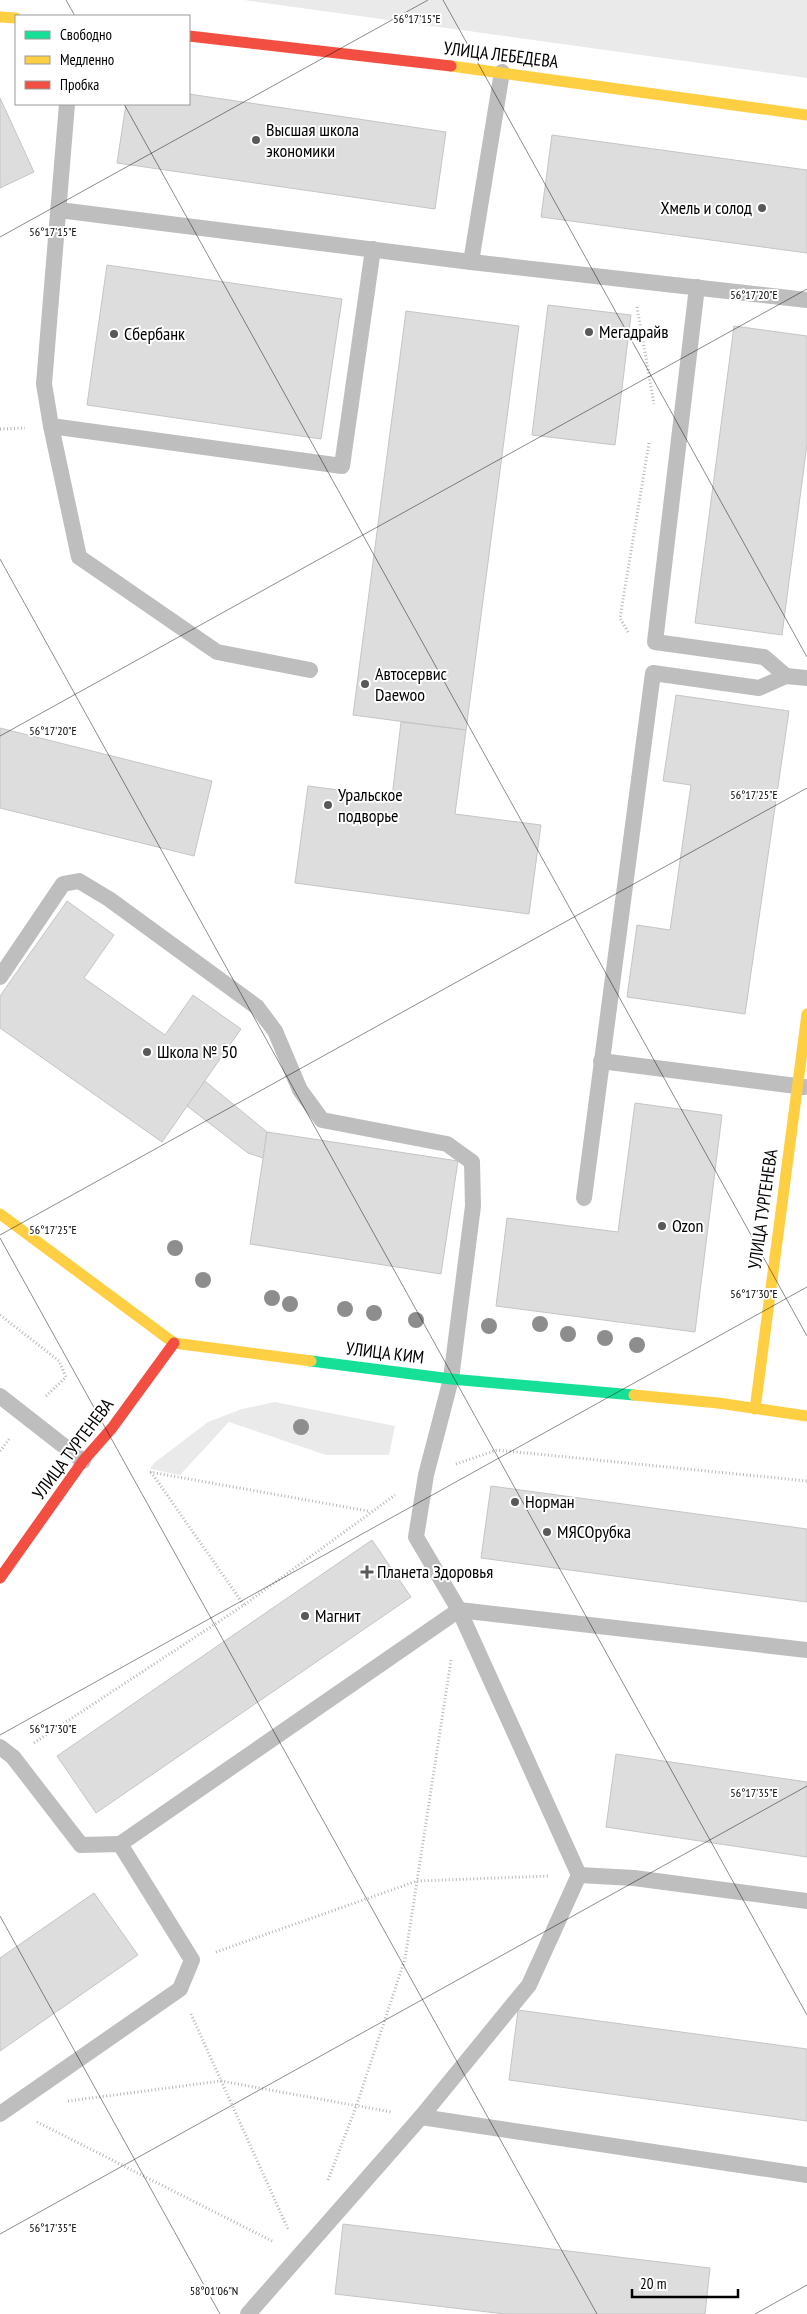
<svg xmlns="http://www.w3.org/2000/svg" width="807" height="2314" viewBox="0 0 807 2314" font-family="'PT Sans Narrow',sans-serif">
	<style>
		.green { fill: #eaeaea }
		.building { fill: #ddd; stroke: #c5c5c5 }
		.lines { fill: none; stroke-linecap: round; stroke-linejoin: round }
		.path { stroke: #b8b8b8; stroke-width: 3; stroke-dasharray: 1 2.5; stroke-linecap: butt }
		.lane { stroke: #bebebe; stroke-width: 16 }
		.fast { stroke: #16e098; stroke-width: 11 }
		.slow { stroke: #ffcf43; stroke-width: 11 }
		.jam { stroke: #f24e42; stroke-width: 11 }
		.tree { fill: #8d8d8d }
		.ticks { fill: none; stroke: #000; stroke-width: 1; stroke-opacity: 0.45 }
		.poi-dot { fill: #595959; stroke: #fff; stroke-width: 2 }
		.labels { text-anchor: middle; stroke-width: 4; stroke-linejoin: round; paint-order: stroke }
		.street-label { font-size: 18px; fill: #000; stroke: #fff }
		.poi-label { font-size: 18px; fill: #000; stroke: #fff; text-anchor: start }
		.ticks-label { font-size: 12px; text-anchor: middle; fill: #000; stroke: #fff; stroke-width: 4; stroke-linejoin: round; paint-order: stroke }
	</style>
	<rect width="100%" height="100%" fill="#fff"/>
	<g class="green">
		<polygon points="244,0 807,0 807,78"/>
		<polygon points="275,1402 395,1426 389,1455 326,1455 229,1422 180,1475 150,1469 154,1463 208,1422 242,1409"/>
	</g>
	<g class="building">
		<polygon points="189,94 446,132 435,209 117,163 126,104 189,104"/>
		<polygon points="0,98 34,172 0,188"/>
		<polygon points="552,135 807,170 807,253 541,217"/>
		<polygon points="107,265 342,299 321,439 87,405"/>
		<polygon points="548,305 631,315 615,445 532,435"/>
		<polygon points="406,311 519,326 466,730 353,715"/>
		<polygon points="734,326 807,336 807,444 782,635 695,623"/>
		<polygon points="676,695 789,711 745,1014 627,997 637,925 670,930 691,785 663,781"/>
		<polygon points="401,722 466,730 455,814 541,825 529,914 295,883 308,786 392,797"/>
		<polygon points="0,728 212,781 194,856 0,808"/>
		<polygon points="67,901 114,935 84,978 165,1035 193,995 241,1029 162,1142 0,1028 0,996"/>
		<polygon points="205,1081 267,1132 263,1158 248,1153 187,1106"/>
		<polygon points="635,1103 722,1115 695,1332 496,1306 507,1218 618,1232"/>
		<polygon points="267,1132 458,1161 441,1274 250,1244"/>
		<polygon points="491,1486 807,1529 807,1602 481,1558"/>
		<polygon points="372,1540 411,1597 96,1813 57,1756"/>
		<polygon points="616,1754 807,1782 807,1857 606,1827"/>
		<polygon points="94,1893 138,1955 0,2051 0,1958"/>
		<polygon points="518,2010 807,2049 807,2121 509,2080"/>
		<polygon points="343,2224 710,2268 705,2314 505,2314 335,2294"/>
	</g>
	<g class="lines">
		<g class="path">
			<polyline points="637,307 654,404"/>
			<polyline points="0,429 25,428"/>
			<polyline points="628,632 620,618 649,443"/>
			<polyline points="0,1315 59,1361 66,1377 45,1397"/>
			<polyline points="0,1451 10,1438"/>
			<polyline points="456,1464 497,1450 807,1481"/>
			<polyline points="150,1472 368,1511"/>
			<polyline points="151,1472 244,1605"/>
			<polyline points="34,1743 244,1605 395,1495"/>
			<polyline points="216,1952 417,1881 550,1876"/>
			<polyline points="191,2014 288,2229"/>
			<polyline points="68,2101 221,2081 391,2112"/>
			<polyline points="37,2122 274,2242"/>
			<polyline points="328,2180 356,2107 405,1959 451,1660"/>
		</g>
		<g class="lane">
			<polyline points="67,104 44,384 51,426 342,466 373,249"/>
			<polyline points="59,210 471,262 807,300"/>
			<polyline points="471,262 502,72"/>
			<polyline points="697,287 655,642 764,657 786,676"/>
			<polyline points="51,426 79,557 217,652 310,670"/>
			<polyline points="0,977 63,884 79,881 109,899 257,1007 275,1031 300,1090 322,1120 447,1144 472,1162 473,1206 451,1379 426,1475 416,1537 459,1610 579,1875 529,1985 421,2117 248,2314"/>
			<polyline points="601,1061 804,1087"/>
			<polyline points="584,1198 653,673 759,688 786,676 807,678"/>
			<polyline points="0,1396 83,1461"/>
			<polyline points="0,1747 13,1757 81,1845 120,1844 192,1960 180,1989 0,2114"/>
			<polyline points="120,1844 459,1610 807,1650"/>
			<polyline points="579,1875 634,1878 807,1901"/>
			<polyline points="421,2117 807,2175"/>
		</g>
		<polyline class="fast" points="311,1361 451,1379 634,1395"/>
		<g class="slow">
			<polyline points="0,17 16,18"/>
			<polyline points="451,66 807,115"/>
			<polyline points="0,1214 174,1343 311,1361"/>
			<polyline points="634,1395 718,1403 807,1416"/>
			<polyline points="755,1409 807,1014"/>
		</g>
		<g class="jam">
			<polyline points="189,36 451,66"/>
			<polyline points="0,1578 83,1461 112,1428 174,1343"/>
		</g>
	</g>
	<g class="tree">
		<circle cx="175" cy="1248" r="8"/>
		<circle cx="203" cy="1280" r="8"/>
		<circle cx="272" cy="1298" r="8"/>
		<circle cx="290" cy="1304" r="8"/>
		<circle cx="345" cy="1309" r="8"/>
		<circle cx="374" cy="1313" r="8"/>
		<circle cx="416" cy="1320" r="8"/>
		<circle cx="540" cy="1324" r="8"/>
		<circle cx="489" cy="1326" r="8"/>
		<circle cx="568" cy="1334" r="8"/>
		<circle cx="605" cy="1338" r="8"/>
		<circle cx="637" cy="1345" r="8"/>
		<circle cx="301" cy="1427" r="8"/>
	</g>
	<path class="ticks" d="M66 0 75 16M443 0 807 657M124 104 807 1336M0 237 428 0M0 559 807 2015M0 736 807 289M0 1235 807 788M0 1238 597 2314M0 1735 807 1287M0 1916 220 2314M0 2234 807 1786M755 2314 807 2285"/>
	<g class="poi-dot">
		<circle cx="256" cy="140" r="5"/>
		<circle cx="762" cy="208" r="5"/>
		<circle cx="589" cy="332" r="5"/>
		<circle cx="114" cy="334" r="5"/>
		<circle cx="365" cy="684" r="5"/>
		<circle cx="328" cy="805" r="5"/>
		<circle cx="147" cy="1052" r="5"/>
		<circle cx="662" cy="1226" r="5"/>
		<circle cx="515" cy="1502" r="5"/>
		<circle cx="547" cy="1532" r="5"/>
		<path d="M364.5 1564.5h5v5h5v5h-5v5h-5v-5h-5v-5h5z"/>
		<circle cx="305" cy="1616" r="5"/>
	</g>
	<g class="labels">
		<g class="street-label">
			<text transform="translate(501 55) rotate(7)" y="6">УЛИЦА ЛЕБЕДЕВА</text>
			<text transform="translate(763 1209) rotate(-82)" y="6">УЛИЦА ТУРГЕНЕВА</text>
			<text transform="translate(385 1353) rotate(7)" y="6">УЛИЦА КИМ</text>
			<text transform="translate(73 1449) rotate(-53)" y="6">УЛИЦА ТУРГЕНЕВА</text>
		</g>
		<g class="poi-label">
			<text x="266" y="136">Высшая школа<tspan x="266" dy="21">экономики</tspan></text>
			<text x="752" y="214" text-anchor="end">Хмель и солод</text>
			<text x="599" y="338">Мегадрайв</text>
			<text x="124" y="340">Сбербанк</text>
			<text x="375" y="680">Автосервис<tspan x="375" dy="21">Daewoo</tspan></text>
			<text x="338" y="801">Уральское<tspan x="338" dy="21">подворье</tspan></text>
			<text x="157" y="1058">Школа № 50</text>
			<text x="672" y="1232">Ozon</text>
			<text x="525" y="1508">Норман</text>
			<text x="557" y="1538">МЯСОрубка</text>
			<text x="377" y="1578">Планета Здоровья</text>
			<text x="315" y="1622">Магнит</text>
		</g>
	</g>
	<g class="ticks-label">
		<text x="417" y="23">56°17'15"E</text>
		<text x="53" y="236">56°17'15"E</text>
		<text x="754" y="299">56°17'20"E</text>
		<text x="53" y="735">56°17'20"E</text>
		<text x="754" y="799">56°17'25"E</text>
		<text x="53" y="1234">56°17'25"E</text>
		<text x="754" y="1298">56°17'30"E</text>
		<text x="53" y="1733">56°17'30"E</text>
		<text x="754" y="1797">56°17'35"E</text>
		<text x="53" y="2232">56°17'35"E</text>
		<text x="214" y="2295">58°01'06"N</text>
	</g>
	<rect x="15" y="15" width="175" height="90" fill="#ffffff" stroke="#999999"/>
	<rect x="25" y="31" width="25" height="8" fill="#16e098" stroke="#999999"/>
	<text x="60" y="40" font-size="15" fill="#000000">Свободно</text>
	<rect x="25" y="56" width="25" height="8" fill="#ffcf43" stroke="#999999"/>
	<text x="60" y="65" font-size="15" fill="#000000">Медленно</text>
	<rect x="25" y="81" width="25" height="8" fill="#f24e42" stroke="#999999"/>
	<text x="60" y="90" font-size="15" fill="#000000">Пробка</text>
	<path d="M632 2289v8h106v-8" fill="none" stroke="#000000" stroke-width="2.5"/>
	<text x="640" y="2289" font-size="15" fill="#000000" stroke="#ffffff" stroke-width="4" paint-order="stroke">20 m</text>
</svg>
